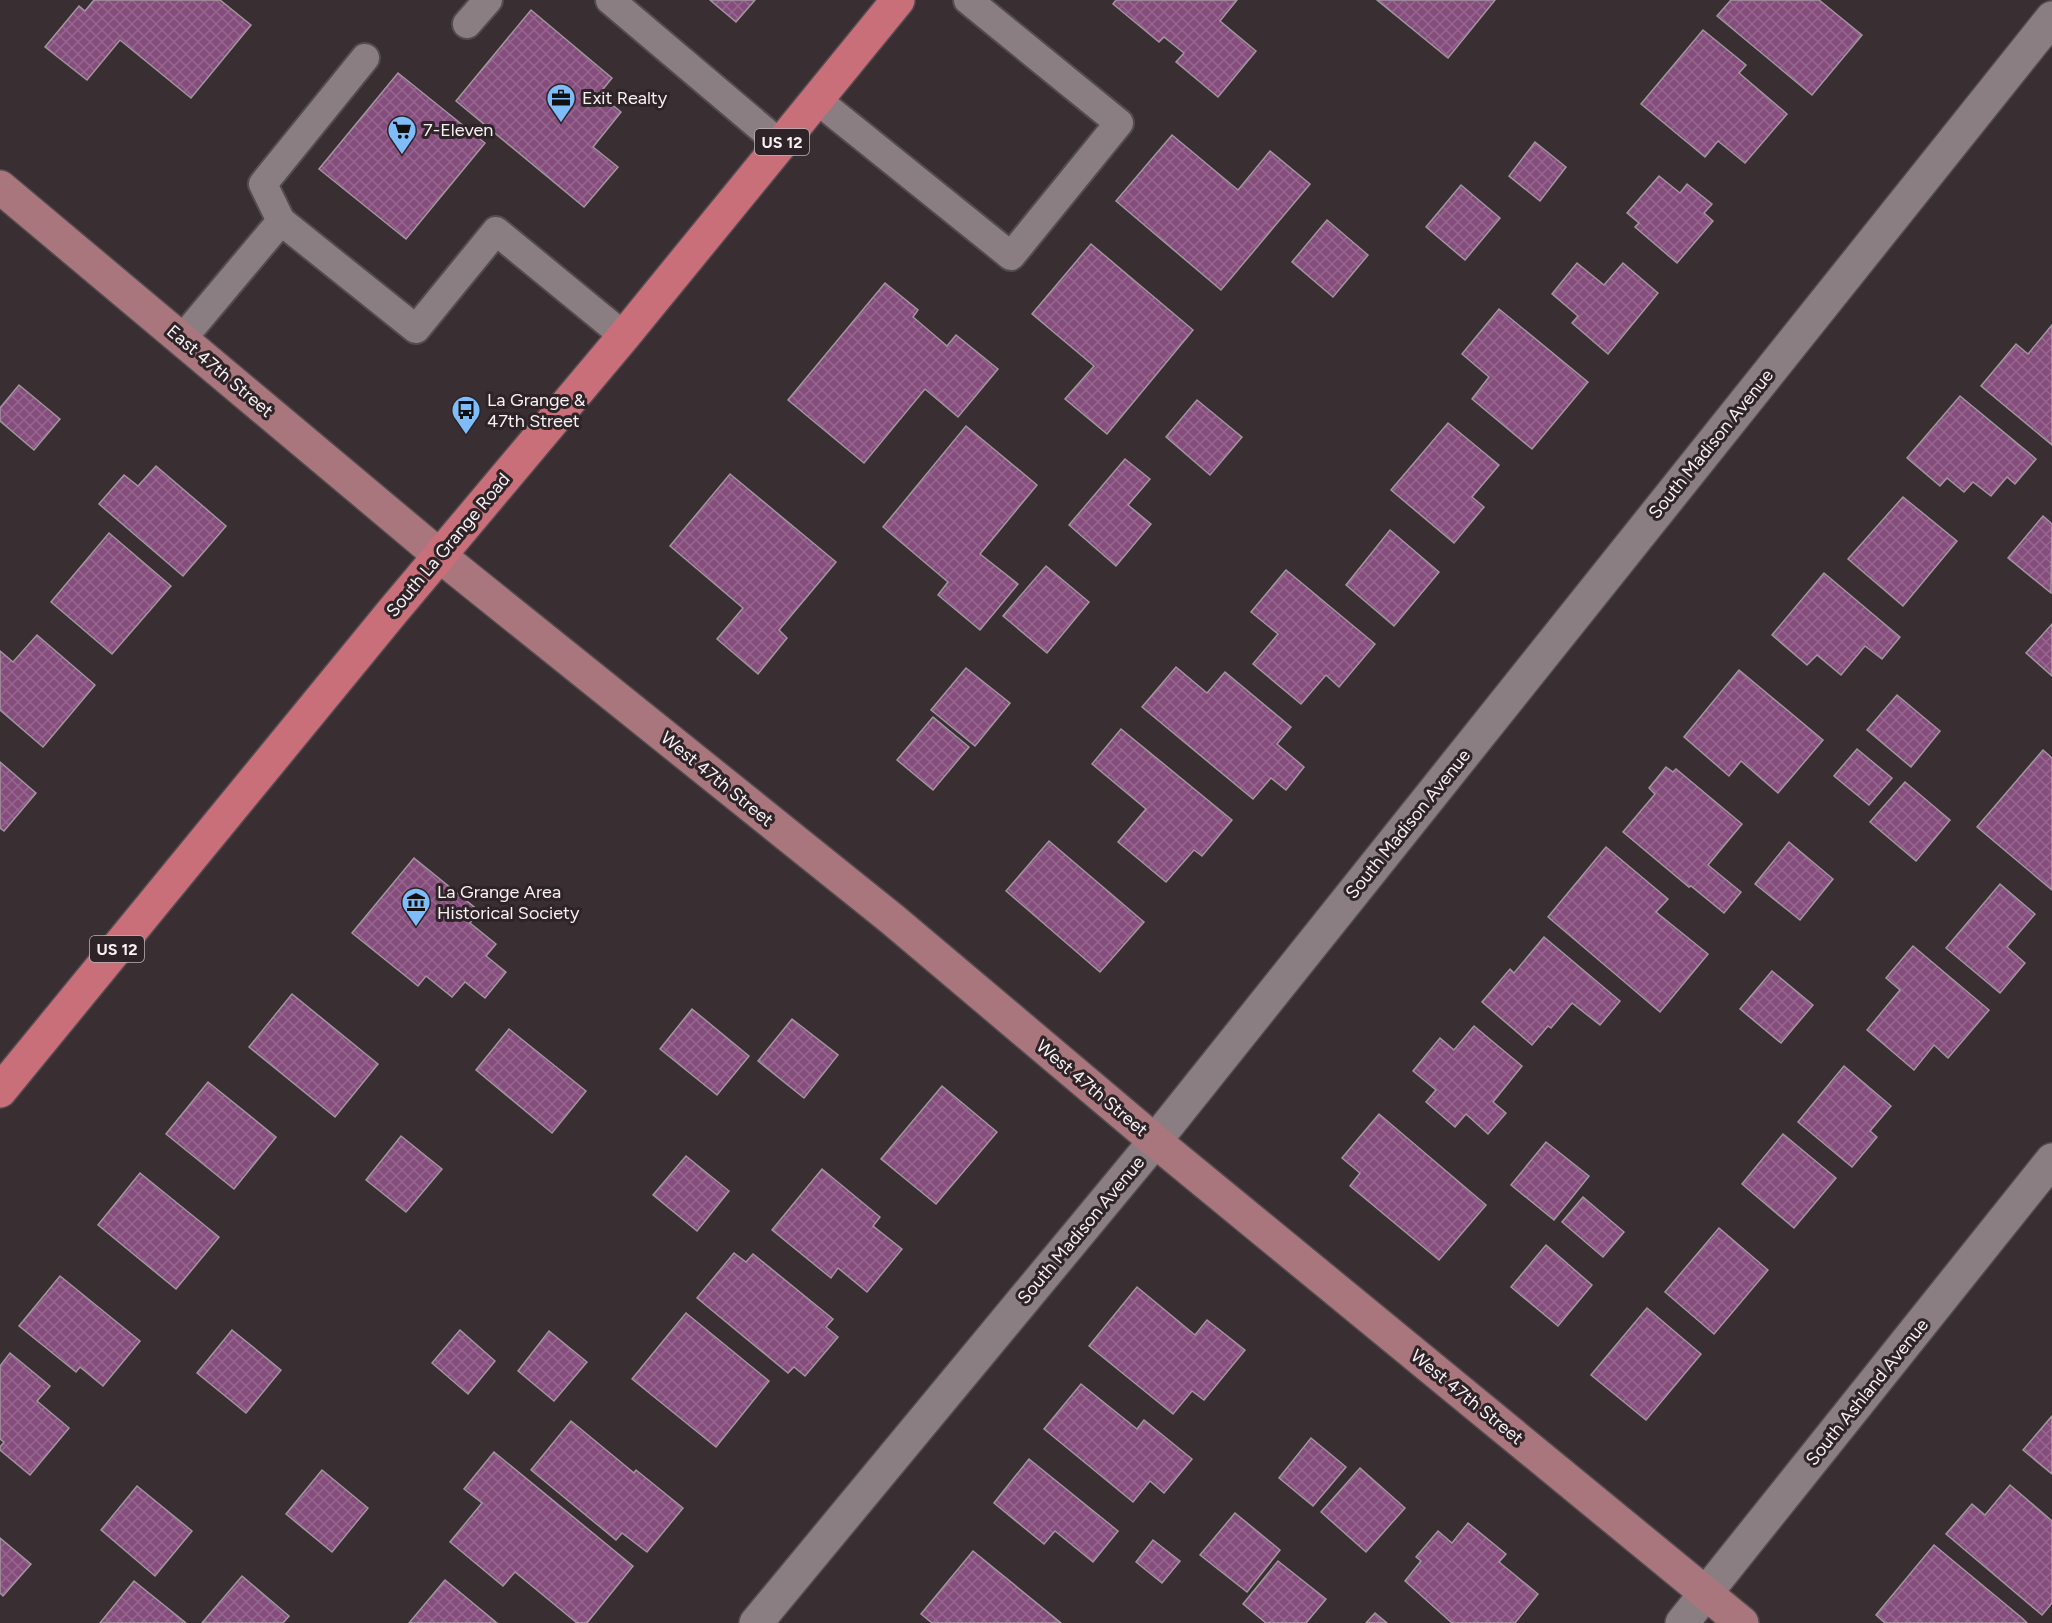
<svg xmlns="http://www.w3.org/2000/svg" width="2052" height="1623" viewBox="0 0 2052 1623" font-family="Figtree,sans-serif">
	<style>
		.building { fill: url(#building-cross-hatch); stroke: #a1969e; stroke-width: 1.5 }
		.lines { fill: none; stroke-linecap: round; stroke-linejoin: round }
		.lane-casing { stroke: #544b4e; stroke-width: 32 }
		.street-casing { stroke: #544b4e; stroke-width: 36 }
		.secondary-casing { stroke: #544b4e; stroke-width: 36 }
		.primary-casing { stroke: #544b4e; stroke-width: 36 }
		.lane { stroke: #8a7e82; stroke-width: 28 }
		.street { stroke: #8a7e82; stroke-width: 33 }
		.secondary { stroke: #a9767e; stroke-width: 33 }
		.primary { stroke: #c86f7a; stroke-width: 33 }
		.labels { text-anchor: middle; stroke-width: 6; stroke-linejoin: round; paint-order: stroke }
		.shield { fill: #2e2428; stroke: #bbb4b7; stroke-width: 1.5 }
		.shield-label { font-size: 16px; font-weight: bold; fill: #f8f1f4 }
		.poi-label { font-size: 18px; fill: #f8f1f4; stroke: #2e2428; text-anchor: start }
		.street-label { font-size: 18px; fill: #f8f1f4; stroke: #2e2428 }
	</style>
	<defs>
		<pattern id="building-cross-hatch" width="8" height="8" patternUnits="userSpaceOnUse" patternTransform="scale(1.5)"><rect width="8" height="8" fill="#854d7c"/><path d="M0 0l8 8M0 8l8-8" fill="none" stroke="#97678f"/></pattern>
	</defs>
	<rect width="100%" height="100%" fill="#392e32"/>
	<g class="building">
		<polygon points="94,0 220,0 251,25 191,98 120,40 87,80 45,47 79,6 85,11"/>
		<polygon points="710,0 755,0 736,22"/>
		<polygon points="1116,0 1237,0 1220,21 1256,51 1218,97 1176,62 1184,53 1164,37 1159,42 1113,4"/>
		<polygon points="1377,0 1495,0 1448,58"/>
		<polygon points="1731,0 1819,0 1862,35 1812,95 1717,16"/>
		<polygon points="531,10 612,78 599,94 621,112 593,147 618,167 584,207 456,101"/>
		<polygon points="1703,30 1746,65 1739,73 1787,114 1745,163 1718,141 1705,157 1641,104"/>
		<polygon points="398,73 485,143 406,239 319,169"/>
		<polygon points="1172,135 1238,190 1270,151 1310,184 1221,290 1116,201"/>
		<polygon points="1535,142 1566,167 1540,201 1509,176"/>
		<polygon points="1659,176 1680,193 1687,184 1712,204 1704,213 1713,221 1677,263 1635,227 1639,223 1627,213"/>
		<polygon points="1461,185 1500,218 1465,260 1426,227"/>
		<polygon points="1327,220 1368,255 1333,297 1292,262"/>
		<polygon points="1091,244 1193,330 1107,434 1065,399 1094,366 1032,314"/>
		<polygon points="1577,263 1604,285 1623,263 1658,293 1608,354 1572,323 1578,316 1552,294"/>
		<polygon points="885,283 918,310 913,317 947,346 956,335 998,369 958,417 925,389 864,463 788,400"/>
		<polygon points="1499,309 1588,382 1532,449 1472,399 1489,377 1462,354"/>
		<polygon points="2052,325 2052,445 1981,386 2016,344 2028,354"/>
		<polygon points="19,385 60,419 34,450 0,421 0,408"/>
		<polygon points="1960,396 2036,459 2015,484 2007,477 1991,496 1973,482 1964,492 1947,478 1940,486 1907,458"/>
		<polygon points="1197,400 1242,437 1210,475 1166,437"/>
		<polygon points="1448,423 1499,465 1472,497 1484,507 1454,543 1391,490"/>
		<polygon points="966,426 1037,485 980,554 1018,584 980,630 938,595 948,582 883,527"/>
		<polygon points="1125,459 1150,479 1128,505 1151,524 1116,566 1069,525"/>
		<polygon points="156,466 226,526 183,576 99,504 124,475 138,486"/>
		<polygon points="730,474 836,562 779,630 787,638 758,674 717,639 743,608 670,546"/>
		<polygon points="1903,497 1957,541 1903,606 1848,559"/>
		<polygon points="2043,516 2052,524 2051,593 2008,558"/>
		<polygon points="1390,530 1439,572 1394,626 1346,585"/>
		<polygon points="109,533 171,586 112,654 51,602"/>
		<polygon points="1046,566 1089,602 1047,653 1003,616"/>
		<polygon points="1286,570 1375,644 1339,687 1326,675 1301,704 1253,664 1278,634 1251,612"/>
		<polygon points="1824,573 1900,637 1882,659 1865,646 1841,675 1817,655 1807,665 1772,635"/>
		<polygon points="2052,624 2052,676 2026,653"/>
		<polygon points="37,635 95,685 43,747 0,710 0,651 13,662"/>
		<polygon points="1176,667 1207,693 1225,672 1291,727 1277,744 1304,767 1286,790 1271,778 1253,799 1142,707"/>
		<polygon points="966,668 1010,703 975,746 931,710"/>
		<polygon points="1739,670 1823,740 1778,793 1741,761 1729,776 1684,737"/>
		<polygon points="1897,695 1940,731 1911,767 1867,730"/>
		<polygon points="933,717 969,747 933,790 897,760"/>
		<polygon points="1121,729 1232,820 1202,856 1194,850 1166,882 1118,842 1146,809 1092,764"/>
		<polygon points="1857,749 1892,778 1869,805 1834,776"/>
		<polygon points="2043,750 2052,758 2052,890 1977,827"/>
		<polygon points="0,762 36,793 4,831 0,828"/>
		<polygon points="1666,767 1673,772 1676,769 1742,824 1708,865 1741,892 1724,913 1691,886 1689,887 1623,832 1655,794 1649,788"/>
		<polygon points="1905,782 1950,820 1916,861 1870,822"/>
		<polygon points="1049,841 1144,922 1100,972 1006,891"/>
		<polygon points="1789,842 1833,879 1800,920 1755,884"/>
		<polygon points="1606,847 1668,899 1656,912 1708,954 1660,1012 1548,917"/>
		<polygon points="414,858 479,911 470,923 496,944 486,956 506,972 485,998 465,982 452,997 426,976 418,986 352,933"/>
		<polygon points="2000,884 2035,914 2007,947 2025,963 2000,993 1946,948"/>
		<polygon points="1544,937 1620,1001 1600,1025 1572,1003 1551,1028 1548,1026 1532,1045 1482,1002 1510,969 1514,973"/>
		<polygon points="1913,946 1989,1010 1948,1058 1934,1045 1914,1070 1867,1030 1900,990 1886,978"/>
		<polygon points="1772,971 1813,1005 1781,1043 1740,1009"/>
		<polygon points="292,994 378,1064 335,1117 249,1047"/>
		<polygon points="692,1009 749,1056 717,1095 660,1049"/>
		<polygon points="792,1019 838,1055 804,1098 758,1061"/>
		<polygon points="1474,1026 1522,1066 1493,1102 1506,1113 1488,1134 1466,1114 1455,1127 1426,1102 1436,1090 1413,1071 1440,1038 1454,1050"/>
		<polygon points="509,1029 586,1091 552,1133 476,1070"/>
		<polygon points="1844,1066 1891,1106 1870,1131 1877,1137 1852,1167 1798,1122"/>
		<polygon points="208,1082 276,1137 234,1189 166,1134"/>
		<polygon points="942,1086 997,1132 936,1204 881,1159"/>
		<polygon points="1379,1114 1486,1205 1439,1260 1350,1186 1360,1173 1342,1158"/>
		<polygon points="1783,1134 1836,1178 1794,1228 1742,1184"/>
		<polygon points="401,1136 442,1169 406,1212 366,1180"/>
		<polygon points="1546,1142 1589,1176 1554,1220 1511,1185"/>
		<polygon points="686,1156 729,1191 697,1231 653,1195"/>
		<polygon points="822,1169 880,1217 873,1226 902,1249 867,1292 838,1268 831,1278 772,1230"/>
		<polygon points="140,1173 219,1237 176,1289 98,1225"/>
		<polygon points="1583,1197 1624,1232 1603,1257 1562,1222"/>
		<polygon points="1719,1228 1768,1270 1714,1334 1665,1292"/>
		<polygon points="1546,1245 1592,1285 1558,1326 1511,1287"/>
		<polygon points="734,1253 746,1262 753,1254 833,1319 826,1327 838,1337 805,1376 794,1367 788,1373 697,1298"/>
		<polygon points="60,1276 140,1341 103,1386 80,1367 76,1372 19,1326"/>
		<polygon points="1137,1287 1195,1335 1207,1320 1245,1350 1204,1400 1192,1391 1173,1414 1089,1346"/>
		<polygon points="1647,1308 1701,1354 1646,1420 1591,1375"/>
		<polygon points="686,1313 769,1381 716,1447 632,1379"/>
		<polygon points="232,1330 281,1370 246,1413 197,1373"/>
		<polygon points="460,1330 495,1361 468,1394 432,1363"/>
		<polygon points="549,1331 587,1362 554,1401 518,1371"/>
		<polygon points="10,1353 50,1386 37,1401 69,1428 30,1475 0,1450 0,1447 4,1442 0,1439 0,1366"/>
		<polygon points="1081,1384 1137,1429 1144,1420 1192,1459 1164,1493 1150,1481 1133,1502 1044,1429"/>
		<polygon points="2052,1416 2052,1474 2023,1450"/>
		<polygon points="571,1421 634,1473 636,1470 683,1508 647,1552 622,1533 616,1540 531,1470"/>
		<polygon points="1311,1438 1346,1467 1313,1506 1279,1478"/>
		<polygon points="494,1452 633,1566 587,1623 577,1623 515,1572 503,1586 450,1542 482,1503 464,1489"/>
		<polygon points="1029,1459 1118,1531 1093,1562 1055,1531 1044,1544 994,1503"/>
		<polygon points="1360,1468 1405,1508 1366,1552 1321,1512"/>
		<polygon points="322,1470 368,1508 332,1552 286,1514"/>
		<polygon points="2010,1485 2052,1521 2052,1603 2042,1615 1946,1534 1972,1504 1985,1515"/>
		<polygon points="137,1486 192,1531 155,1576 101,1530"/>
		<polygon points="1235,1513 1280,1550 1247,1592 1200,1555"/>
		<polygon points="1468,1523 1506,1554 1499,1562 1538,1594 1515,1623 1452,1623 1405,1581 1421,1561 1416,1557 1438,1531 1452,1543"/>
		<polygon points="0,1538 31,1564 3,1596 0,1593"/>
		<polygon points="1153,1540 1180,1561 1162,1583 1136,1562"/>
		<polygon points="1934,1545 2022,1618 2027,1623 1885,1623 1876,1615"/>
		<polygon points="973,1551 1061,1623 932,1623 921,1614"/>
		<polygon points="1278,1561 1326,1599 1306,1623 1266,1623 1243,1604"/>
		<polygon points="242,1576 289,1616 283,1623 202,1623"/>
		<polygon points="445,1580 497,1623 409,1623"/>
		<polygon points="134,1581 186,1623 100,1623"/>
		<polygon points="1375,1613 1387,1623 1366,1623"/>
	</g>
	<g class="lines">
		<g class="lane-casing">
			<g id="lane">
				<polyline points="610,0 780,144"/>
				<polyline points="467,24 488,0"/>
				<polyline points="816,99 1011,256 1119,123 968,0"/>
				<polyline points="281,221 263,184 365,58"/>
				<polyline points="182,339 281,221 416,329 496,231 624,336"/>
			</g>
		</g>
		<g class="street-casing">
			<g id="street">
				<polyline points="756,1623 1155,1141 2052,18"/>
				<polyline points="1682,1623 2052,1160"/>
			</g>
		</g>
		<g class="secondary-casing">
			<polyline id="secondary" points="0,187 440,556 892,919 1155,1141 1742,1623"/>
		</g>
		<g class="primary-casing">
			<polyline id="primary" points="0,1091 393,611 624,336 898,0"/>
		</g>
		<use href="#lane" class="lane"/>
		<use href="#street" class="street"/>
		<use href="#secondary" class="secondary"/>
		<use href="#primary" class="primary"/>
	</g>
	<defs>
		<g id="office-pin" transform="scale(1.5)"><path d="M0 17L-7.5 6A9.5 9.5 0 1 1 7.5 6Z" fill="#7ebdf9" stroke="#2e2428"/><path d="M-6-3h4V-5.5h4V-3h4V5H-6ZM-1-4.5V-3h2v-1.5ZM-6 0V1H6V0Z" fill="#111"/></g>
		<g id="supermarket-pin" transform="scale(1.5)"><path d="M0 17L-7.5 6A9.5 9.5 0 1 1 7.5 6Z" fill="#7ebdf9" stroke="#2e2428"/><path d="M-6-5.5h2.5l.6 2H6L4.5 2H-2.5L-4.4-4H-6ZM-1.5 3.2a1.3 1.3 0 1 0 .1 0ZM3 3.2a1.3 1.3 0 1 0 .1 0Z" fill="#111"/></g>
		<g id="bus-pin" transform="scale(1.5)"><path d="M0 17L-7.5 6A9.5 9.5 0 1 1 7.5 6Z" fill="#7ebdf9" stroke="#2e2428"/><path d="M-5-6H5V4H4V6H2V4H-2V6H-4V4H-5ZM-3.5-4V0h7V-4ZM-3.5 1.2v1.5H-2V1.2ZM2 1.2v1.5H3.5V1.2Z" fill="#111"/></g>
		<g id="museum-pin" transform="scale(1.5)"><path d="M0 17L-7.5 6A9.5 9.5 0 1 1 7.5 6Z" fill="#7ebdf9" stroke="#2e2428"/><path d="M0-6L6-3V-2H-6V-3ZM-5-1h2V3h-2ZM-1-1h2V3h-2ZM3-1h2V3H3ZM-6 4H6V6H-6Z" fill="#111"/></g>
	</defs>
	<g fill-rule="evenodd">
		<use href="#office-pin" x="561" y="98"/>
		<use href="#supermarket-pin" x="402" y="130"/>
		<use href="#bus-pin" x="466" y="410"/>
		<use href="#museum-pin" x="416" y="902"/>
	</g>
	<g class="labels">
		<g class="shield">
			<rect x="755" y="129" width="54" height="26" rx="4.5"/>
			<rect x="90" y="936" width="54" height="26" rx="4.5"/>
		</g>
		<g class="shield-label">
			<text x="782" y="148">US 12</text>
			<text x="117" y="955">US 12</text>
		</g>
		<g class="poi-label">
			<text x="582" y="104">Exit Realty</text>
			<text x="423" y="136">7-Eleven</text>
			<text x="487" y="406">La Grange &amp;<tspan x="487" dy="21">47th Street</tspan></text>
			<text x="437" y="898">La Grange Area<tspan x="437" dy="21">Historical Society</tspan></text>
		</g>
		<g class="street-label">
			<text transform="translate(220 371) rotate(40)" y="6">East 47th Street</text>
			<text transform="translate(1711 444) rotate(-51)" y="6">South Madison Avenue</text>
			<text transform="translate(448 545) rotate(-50)" y="6">South La Grange Road</text>
			<text transform="translate(717 779) rotate(39)" y="6">West 47th Street</text>
			<text transform="translate(1408 824) rotate(-51)" y="6">South Madison Avenue</text>
			<text transform="translate(1092 1088) rotate(40)" y="6">West 47th Street</text>
			<text transform="translate(1081 1230) rotate(-50)" y="6">South Madison Avenue</text>
			<text transform="translate(1867 1392) rotate(-51)" y="6">South Ashland Avenue</text>
			<text transform="translate(1467 1397) rotate(39)" y="6">West 47th Street</text>
		</g>
	</g>
</svg>
